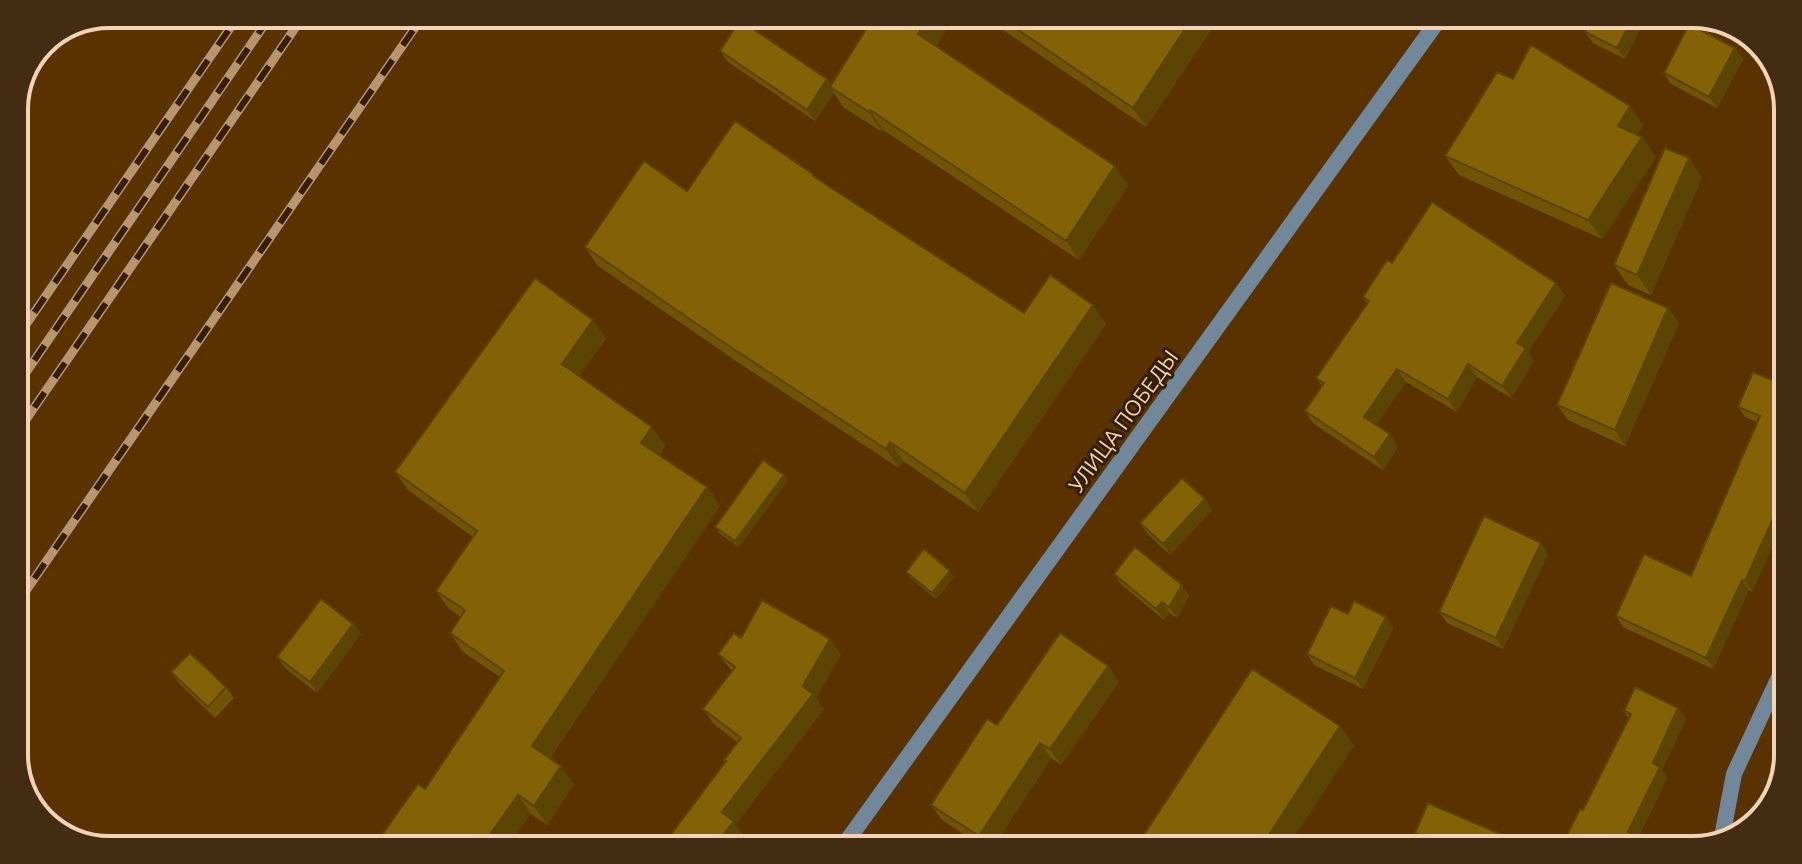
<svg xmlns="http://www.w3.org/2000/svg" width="1802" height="864" viewBox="0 0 1802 864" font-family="Ubuntu,sans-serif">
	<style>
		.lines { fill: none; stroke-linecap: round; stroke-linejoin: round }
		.minor { stroke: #72889a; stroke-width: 16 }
		.tertiary { stroke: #72889a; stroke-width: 16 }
		.rail-casing { stroke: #b89571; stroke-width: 9 }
		.rail { stroke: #351e05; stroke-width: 6; stroke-dasharray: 18; stroke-linecap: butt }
		.wall { fill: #715306 }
		.shaded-wall { fill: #5c4405 }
		.building { fill: #836107; stroke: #5c4405; stroke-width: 2 }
		.labels { text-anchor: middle; stroke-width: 6; stroke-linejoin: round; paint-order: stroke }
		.street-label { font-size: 22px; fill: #f3d3b7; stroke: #351e05 }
		.rim { fill: none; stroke: #f3d3b7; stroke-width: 4 }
	</style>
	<rect width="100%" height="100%" fill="#5a3200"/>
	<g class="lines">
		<polyline class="minor" points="1721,842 1734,774 1780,675"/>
		<polyline class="tertiary" points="844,845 1437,22"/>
		<g class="rail-casing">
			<g id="rail">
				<polyline points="14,342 239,15"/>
				<polyline points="14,390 271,15"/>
				<polyline points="14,437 304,15"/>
				<polyline points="14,608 423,16"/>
			</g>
		</g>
		<use href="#rail" class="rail"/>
	</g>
	<g class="wall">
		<polygon points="873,18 953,19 936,46 1115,166 1128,186 1079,260 883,130 882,132 843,107 834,93 815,121 728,62 720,51 827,79 831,85"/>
		<polygon points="987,19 1217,21 1146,127"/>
		<polygon points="1217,21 1269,21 1249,29"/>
		<polygon points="1590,23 1643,23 1625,59 1593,43 1585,32"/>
		<polygon points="1735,48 1743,59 1717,108 1671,84 1664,73"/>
		<polygon points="1513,79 1643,125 1637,135 1642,137 1656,157 1602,239 1459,175 1445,156"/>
		<polygon points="1689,158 1702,178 1651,295 1628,285 1614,265"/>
		<polygon points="816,178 1024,313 1106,324 978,512 903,461 899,468 739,363 598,266 585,247 687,191"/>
		<polygon points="1392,263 1556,283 1565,296 1528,352 1534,361 1511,398 1477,377 1457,412 1406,382 1376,425 1398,447 1383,470 1314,424 1305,411 1322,386 1316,378 1367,304 1363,297"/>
		<polygon points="1668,308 1679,323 1625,446 1568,420 1557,405"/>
		<polygon points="593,320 606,339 579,376 665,445 659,455 707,487 720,506 550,758 574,784 547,825 531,814 425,789 500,677 463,652 450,633 461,617 449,609 436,591 473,537 408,490 395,472"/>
		<polygon points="1784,385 1752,592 1749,590 1713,669 1623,627 1616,616 1691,576 1757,422 1745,417 1738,407"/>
		<polygon points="784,475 788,480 739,547 719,533 715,527"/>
		<polygon points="1205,499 1212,510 1170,555 1148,534 1140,523"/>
		<polygon points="1548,554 1503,649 1447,623 1439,612"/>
		<polygon points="906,572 954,577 936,599 910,577"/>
		<polygon points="1114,574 1189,596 1177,618 1170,613 1164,620 1121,584"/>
		<polygon points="1348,614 1386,617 1393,628 1363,689 1314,665 1307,654"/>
		<polygon points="353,624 361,634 317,693 285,668 277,657"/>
		<polygon points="741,638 841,654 816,698 824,709 736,824 744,836 738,844 725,762 724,760 737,742 714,724 703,709 732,671 718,654"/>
		<polygon points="1108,666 1119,682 1061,765 1051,758 994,846 981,846 942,820 931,805 997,725"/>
		<polygon points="171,672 226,687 234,698 215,718 179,683"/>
		<polygon points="1678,708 1686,719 1662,770 1667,778 1637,840 1641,845 1639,850 1582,849 1575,846 1567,835 1583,810 1629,719 1624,711"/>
		<polygon points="1415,833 1517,841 1523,849 1436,848 1422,843"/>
	</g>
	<g class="shaded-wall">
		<polygon points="928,19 953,19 931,53 918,34"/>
		<polygon points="1191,20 1217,21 1146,127 1133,108"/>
		<polygon points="1630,23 1643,23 1625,59 1617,48"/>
		<polygon points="1735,48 1743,59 1717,108 1709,97"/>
		<polygon points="827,79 835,90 830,87 834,93 815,121 807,110"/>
		<polygon points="1630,106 1643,125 1631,146 1618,126"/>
		<polygon points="870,110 883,130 882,132 869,112"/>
		<polygon points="1642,137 1656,157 1602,239 1588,220"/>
		<polygon points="1689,158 1702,178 1651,295 1637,275"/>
		<polygon points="1115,166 1128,186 1079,260 1066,241"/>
		<polygon points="1556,283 1565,296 1528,352 1534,361 1511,398 1502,386 1517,343"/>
		<polygon points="1093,305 1106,324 978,512 965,493"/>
		<polygon points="1668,308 1679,323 1625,446 1615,430"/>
		<polygon points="593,320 606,339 574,383 562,364"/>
		<polygon points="1468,364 1477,377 1457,412 1448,399"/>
		<polygon points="1397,369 1406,382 1373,430 1364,417"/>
		<polygon points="652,427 665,445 654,461 641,443"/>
		<polygon points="1390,434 1398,447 1383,470 1374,457"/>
		<polygon points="890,442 903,461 899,468 886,449"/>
		<polygon points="784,475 788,480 739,547 735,541"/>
		<polygon points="707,487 720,506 545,765 532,746"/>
		<polygon points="1205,499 1212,510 1170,555 1163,544"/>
		<polygon points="1782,499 1782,527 1752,592 1745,581"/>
		<polygon points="1541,543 1548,554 1503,649 1496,638"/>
		<polygon points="950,571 954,577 936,599 932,593"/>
		<polygon points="1742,580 1749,590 1713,669 1706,658"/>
		<polygon points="1182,585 1189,596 1177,618 1169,607"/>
		<polygon points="1162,602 1170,613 1164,620 1156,609"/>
		<polygon points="1386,617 1393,628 1363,689 1355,678"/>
		<polygon points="353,624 361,634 317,693 310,682"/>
		<polygon points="830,639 841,654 816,698 824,709 736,824 744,836 738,844 716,844 722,812 803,686"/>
		<polygon points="1108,666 1119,682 1061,765 1050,749"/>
		<polygon points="1678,708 1686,719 1662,770 1667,778 1637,840 1641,845 1639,850 1626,850 1628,832 1653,763"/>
		<polygon points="1340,726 1354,746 1287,848 1261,847"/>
		<polygon points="1040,743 1051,758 994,846 986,846 979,836"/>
		<polygon points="561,766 574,784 547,825 534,806"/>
		<polygon points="518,795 531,814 510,843 484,843"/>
		<polygon points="1517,841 1523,849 1513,849"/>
	</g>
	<g class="building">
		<polygon points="873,18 928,19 918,34 1115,166 1066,241 870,110 869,112 830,87"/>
		<polygon points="1002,19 1191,20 1133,108"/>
		<polygon points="740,20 827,79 807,110 720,51"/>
		<polygon points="1590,23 1630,23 1617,48 1585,32"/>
		<polygon points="1689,24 1735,48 1709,97 1664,73"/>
		<polygon points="1531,45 1630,106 1618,126 1642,137 1588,220 1445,156 1497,72 1513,79"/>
		<polygon points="735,121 813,174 813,176 1024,313 1050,275 1093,305 965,493 890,442 886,449 726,344 585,247 644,161 687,191"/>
		<polygon points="1665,148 1689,158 1637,275 1614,265"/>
		<polygon points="1432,202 1556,283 1517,343 1526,348 1502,386 1468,364 1448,399 1397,369 1364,417 1390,434 1374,457 1305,411 1324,383 1316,378 1369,301 1363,297 1387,260 1392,263"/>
		<polygon points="535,278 593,320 562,364 652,427 641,443 707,487 532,746 561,766 534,806 518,795 484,843 377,842 418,784 425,789 504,671 450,633 465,610 436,591 477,531 395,472"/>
		<polygon points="1611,283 1668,308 1615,430 1557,405"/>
		<polygon points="1753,372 1784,385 1782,499 1745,581 1742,580 1706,658 1616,616 1644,554 1691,576 1760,416 1738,407"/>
		<polygon points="763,460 784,475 735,541 715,527"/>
		<polygon points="1182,478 1205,499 1163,544 1140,523"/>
		<polygon points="1484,516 1541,543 1496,638 1439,612"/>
		<polygon points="1135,547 1182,585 1169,607 1162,602 1156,609 1114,574"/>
		<polygon points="924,549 950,571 932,593 906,572"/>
		<polygon points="321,599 353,624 310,682 277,657"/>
		<polygon points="762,600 830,639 803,686 813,694 722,812 734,821 716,844 664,844 726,761 724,760 741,738 703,709 735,667 718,654 734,633 741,638"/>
		<polygon points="1354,601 1386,617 1355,678 1307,654 1331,606 1348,614"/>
		<polygon points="1060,633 1108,666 1050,749 1040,743 979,836 931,805 987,719 997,725"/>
		<polygon points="190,653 226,687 208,707 171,672"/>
		<polygon points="1252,669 1340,726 1261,847 1136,847"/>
		<polygon points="1635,687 1678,708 1653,763 1660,767 1628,832 1633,834 1626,850 1597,849 1567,835 1580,809 1583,810 1631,714 1624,711"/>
		<polygon points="1428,803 1517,841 1513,849 1453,849 1415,833"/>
	</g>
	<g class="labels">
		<g class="street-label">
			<text transform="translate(1123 421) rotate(-54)" y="8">УЛИЦА ПОБЕДЫ</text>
		</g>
	</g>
	<path d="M0 0H1802V864H0ZM109 28H1693A81 81 0 0 1 1774 109V755A81 81 0 0 1 1693 836H109A81 81 0 0 1 28 755V109A81 81 0 0 1 109 28Z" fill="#442c13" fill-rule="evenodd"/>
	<path class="rim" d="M109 28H1693A81 81 0 0 1 1774 109V755A81 81 0 0 1 1693 836H109A81 81 0 0 1 28 755V109A81 81 0 0 1 109 28Z"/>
</svg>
